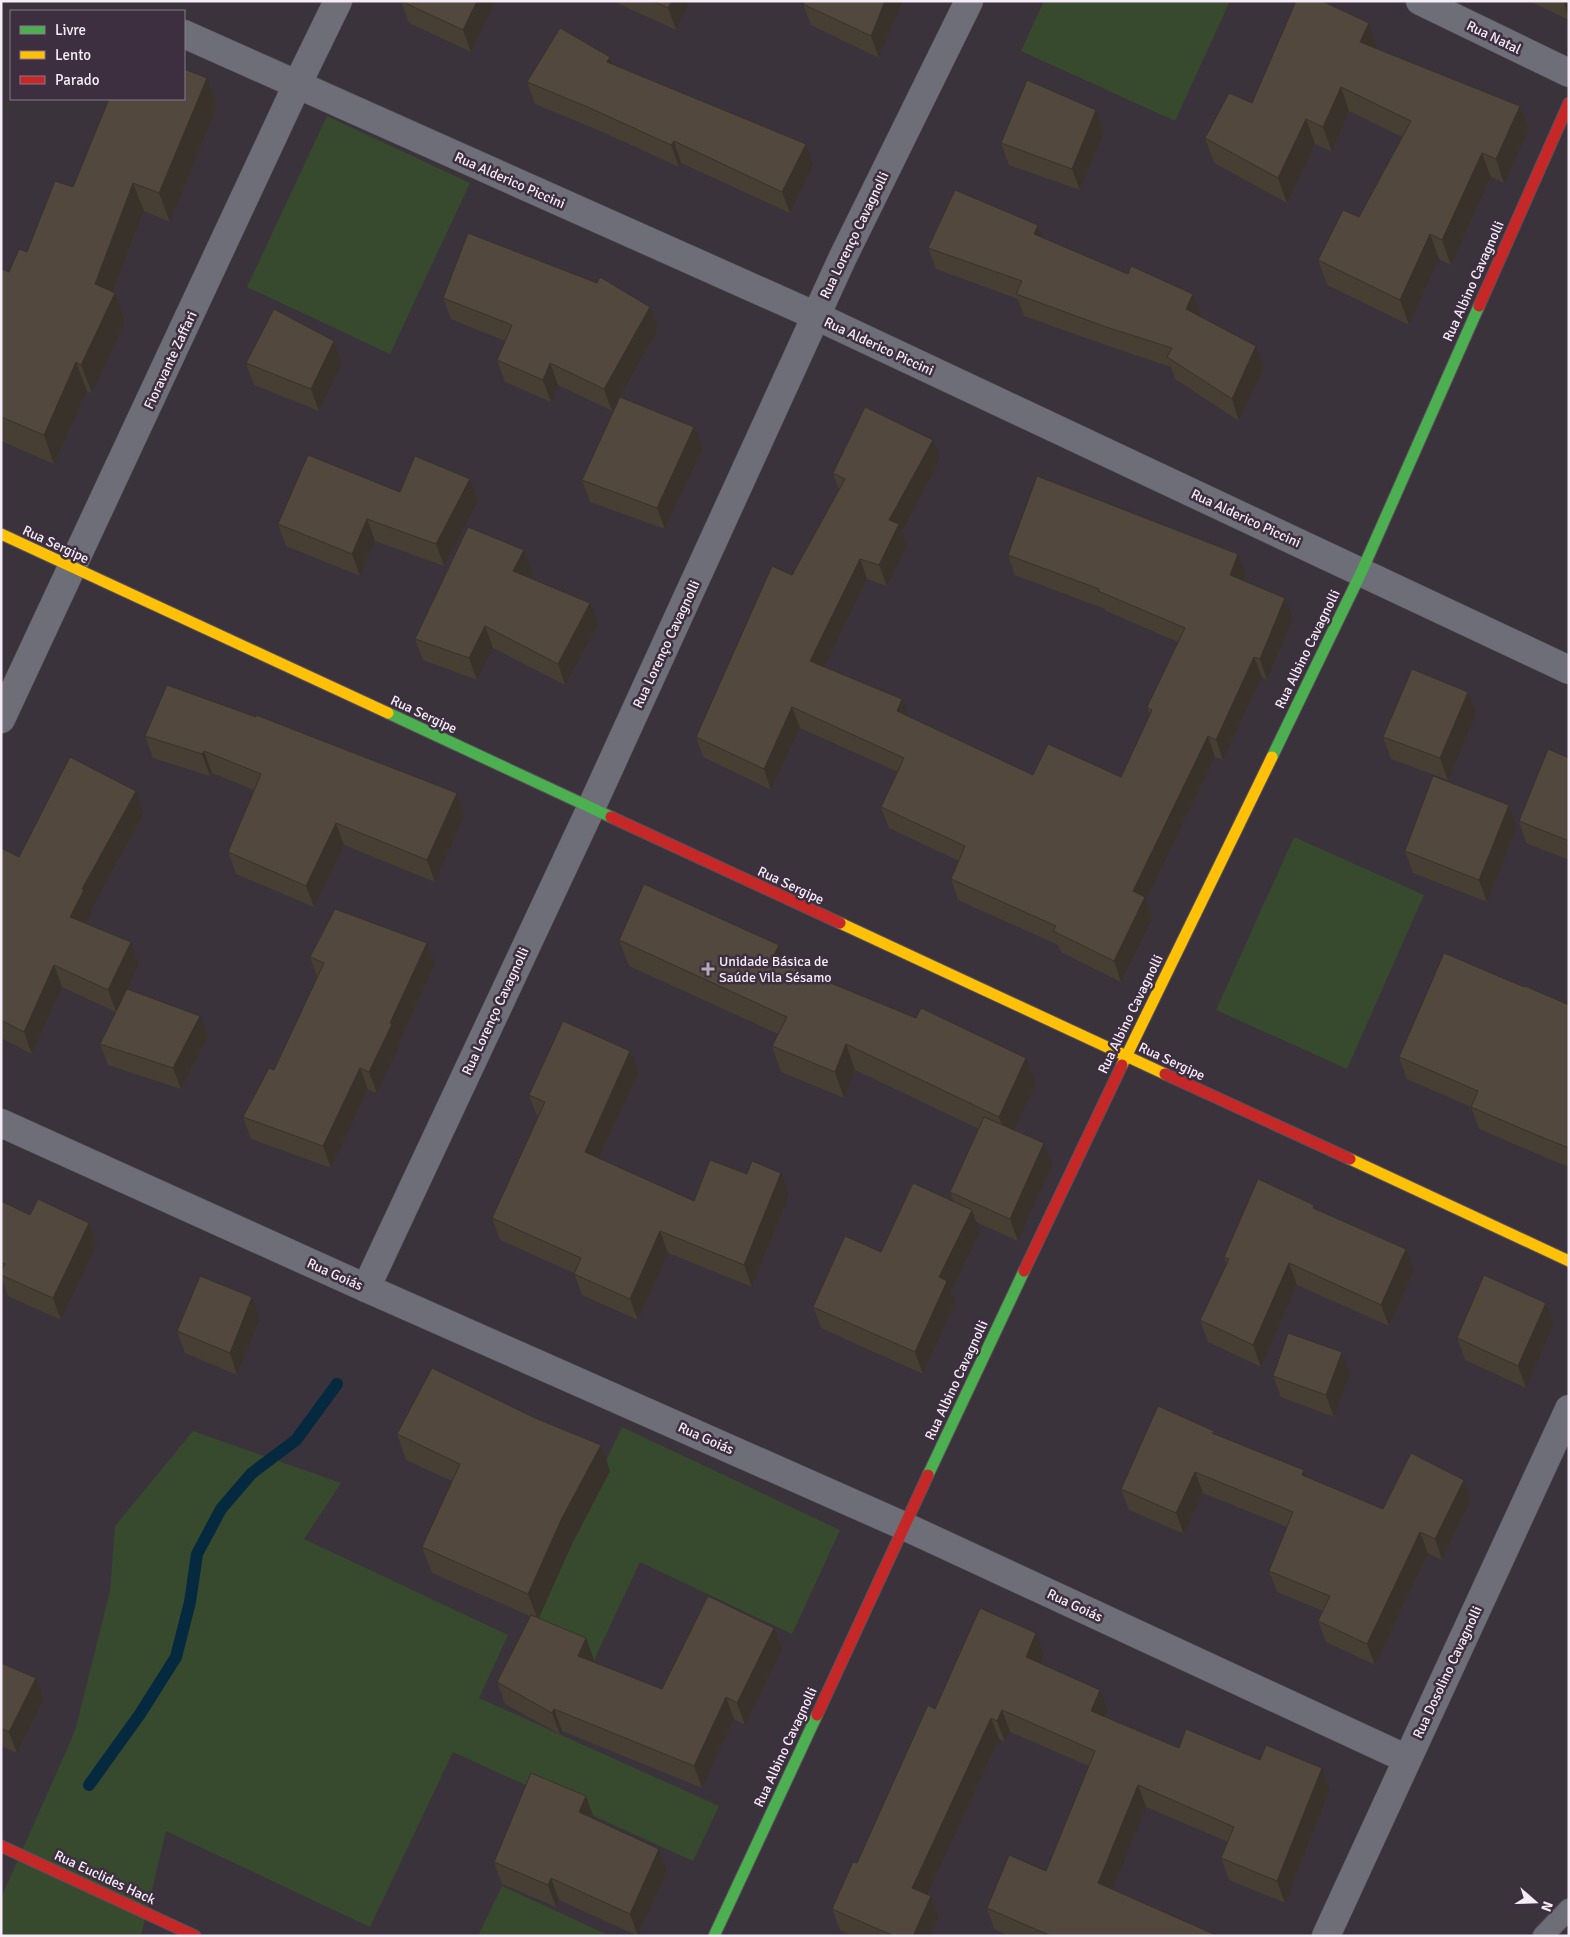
<svg xmlns="http://www.w3.org/2000/svg" width="1570" height="1937" viewBox="0 0 1570 1937" font-family="Signika,sans-serif">
	<style>
		.green { fill: #374a2d }
		.lines { fill: none; stroke-linecap: round; stroke-linejoin: round }
		.stream { stroke: #05293f; stroke-width: 12 }
		.lane-casing { stroke: #575159; stroke-width: 22 }
		.street-casing { stroke: #575159; stroke-width: 29 }
		.fast-casing { stroke: #575159; stroke-width: 13 }
		.slow-casing { stroke: #575159; stroke-width: 13 }
		.jam-casing { stroke: #575159; stroke-width: 13 }
		.lane { stroke: #6e6e78; stroke-width: 20 }
		.street { stroke: #6e6e78; stroke-width: 28 }
		.fast { stroke: #4caf50; stroke-width: 11 }
		.slow { stroke: #ffc107; stroke-width: 11 }
		.jam { stroke: #c62828; stroke-width: 11 }
		.wall { fill: #473e34 }
		.shaded-wall { fill: #39322b }
		.building { fill: #52483d; stroke: #39322b }
		.poi-dot { fill: #b4abb6; stroke: #3d2f40; stroke-width: 2 }
		.labels { text-anchor: middle; stroke-width: 5; stroke-linejoin: round; paint-order: stroke }
		.street-label { font-size: 14px; fill: #f5ecf7; stroke: #3d2f40 }
		.poi-label { font-size: 14px; fill: #f5ecf7; stroke: #3d2f40; text-anchor: start }
	</style>
	<rect width="100%" height="100%" fill="#3a333c"/>
	<g class="green">
		<polygon points="1044,1 1230,1 1175,121 1021,51"/>
		<polygon points="327,116 470,183 390,354 247,287"/>
		<polygon points="1294,837 1424,895 1347,1069 1216,1010"/>
		<polygon points="622,1427 840,1530 792,1634 640,1562 594,1660 527,1628"/>
		<polygon points="193,1431 341,1483 304,1539 508,1635 479,1698 719,1806 693,1861 453,1752 370,1927 166,1831 141,1936 1,1936 1,1898 75,1731 110,1591 115,1526"/>
		<polygon points="502,1886 610,1936 478,1936"/>
	</g>
	<g class="lines">
		<polyline class="stream" points="89,1785 140,1714 176,1657 190,1602 197,1554 221,1509 252,1473 296,1440 337,1384"/>
		<g class="lane-casing">
			<polyline id="lane" points="1543,1936 1569,1909"/>
		</g>
		<g class="street-casing">
			<g id="street">
				<polyline points="1420,1 1569,73"/>
				<polyline points="184,34 816,316 1569,670"/>
				<polyline points="1,719 297,85 338,1"/>
				<polyline points="1,1123 366,1288 904,1526 1407,1759"/>
				<polyline points="366,1288 591,808 842,259 969,1"/>
				<polyline points="1326,1936 1569,1409"/>
			</g>
		</g>
		<g class="fast-casing">
			<g id="fast">
				<polyline points="388,713 611,817"/>
				<polyline points="1272,757 1361,573 1479,306"/>
				<polyline points="928,1475 1024,1271"/>
				<polyline points="714,1936 817,1715"/>
			</g>
		</g>
		<g class="slow-casing">
			<g id="slow">
				<polyline points="1,534 388,713"/>
				<polyline points="840,923 1165,1074"/>
				<polyline points="1122,1065 1272,757"/>
				<polyline points="1350,1159 1569,1261"/>
			</g>
		</g>
		<g class="jam-casing">
			<g id="jam">
				<polyline points="1479,306 1569,103"/>
				<polyline points="611,817 840,923"/>
				<polyline points="1165,1074 1350,1159"/>
				<polyline points="1024,1271 1122,1065"/>
				<polyline points="817,1715 928,1475"/>
				<polyline points="1,1846 195,1936"/>
			</g>
		</g>
		<use href="#lane" class="lane"/>
		<use href="#street" class="street"/>
		<use href="#fast" class="fast"/>
		<use href="#slow" class="slow"/>
		<use href="#jam" class="jam"/>
	</g>
	<g class="wall">
		<polygon points="401,1 496,1 471,52 409,23"/>
		<polygon points="618,1 690,1 676,30 619,4"/>
		<polygon points="804,1 901,1 902,2 879,58 811,25 803,4"/>
		<polygon points="1529,1 1569,1 1569,20"/>
		<polygon points="1377,48 1377,49 1520,106 1529,130 1504,183 1491,177 1451,265 1439,259 1409,325 1327,285 1318,260 1359,217 1402,137 1349,111 1332,152 1315,144 1287,203 1214,163 1205,138 1252,103"/>
		<polygon points="610,57 613,64 806,144 813,165 790,213 681,163 679,167 598,130 535,104 527,82"/>
		<polygon points="207,78 217,107 170,222 144,211 113,292 125,322 92,393 87,391 54,464 1,441 1,269 9,272 27,252 73,187"/>
		<polygon points="1096,110 1104,132 1080,190 1009,165 1001,143"/>
		<polygon points="1038,225 1042,237 1128,274 1193,294 1200,317 1264,368 1239,421 1175,379 1171,367 1114,348 1024,316 1018,299 936,269 928,248"/>
		<polygon points="443,298 658,329 612,411 558,385 551,402 505,382 497,360 505,341 451,319"/>
		<polygon points="334,341 342,363 319,411 254,385 246,363"/>
		<polygon points="702,449 665,529 590,502 582,480"/>
		<polygon points="940,460 902,532 907,545 887,586 867,579 824,667 909,717 1033,775 1121,777 1150,715 1147,707 1178,642 1106,611 1105,609 1015,575 1008,555 1238,554 1246,575 1244,581 1293,618 1267,680 1262,677 1223,760 1215,757 1146,900 1153,918 1121,982 1061,952 1058,945 958,900 951,879 959,861 889,828 881,807 898,772 800,728 771,790 703,757 696,737 792,575 839,490 833,473"/>
		<polygon points="470,479 478,501 444,566 375,541 360,576 286,546 278,524 400,492"/>
		<polygon points="532,572 529,578 598,625 565,685 493,648 477,680 423,660 415,639"/>
		<polygon points="1468,692 1476,714 1448,780 1391,759 1383,737"/>
		<polygon points="145,736 457,793 465,815 435,882 344,845 314,907 236,874 228,852 254,790 212,773 210,776 153,758"/>
		<polygon points="1569,758 1569,860 1526,843 1519,821"/>
		<polygon points="1509,805 1517,827 1487,902 1413,873 1405,851"/>
		<polygon points="144,813 91,910 92,912 86,924 139,964 126,990 200,1016 208,1037 181,1089 108,1065 100,1044 116,1012 62,987 32,1054 1,1038 1,848 19,857"/>
		<polygon points="619,940 779,945 786,964 1036,1084 1014,1130 1052,1165 1018,1241 976,1222 980,1232 951,1292 955,1303 923,1374 821,1328 813,1307 881,1252 954,1202 950,1192 979,1129 855,1070 844,1098 781,1072 772,1046 778,1034 629,966"/>
		<polygon points="310,957 435,964 399,1042 400,1045 377,1093 368,1090 331,1168 251,1139 243,1117 274,1070 317,977"/>
		<polygon points="1524,987 1569,1005 1569,1167 1547,1158 1479,1129 1471,1107 1407,1079 1399,1057"/>
		<polygon points="638,1073 599,1158 694,1201 789,1195 752,1287 668,1253 638,1320 582,1295 574,1273 500,1240 492,1218 538,1117 537,1116 529,1095"/>
		<polygon points="1,1201 30,1215 89,1223 97,1244 61,1320 8,1296 3,1282 1,1281"/>
		<polygon points="1316,1210 1414,1271 1389,1326 1297,1285 1261,1367 1208,1342 1200,1320 1227,1265 1224,1257"/>
		<polygon points="1546,1303 1554,1324 1526,1388 1465,1360 1457,1338"/>
		<polygon points="260,1319 237,1375 185,1353 177,1331"/>
		<polygon points="1350,1374 1334,1417 1281,1397 1273,1376"/>
		<polygon points="535,1418 601,1445 610,1471 572,1544 538,1618 594,1660 593,1662 662,1689 774,1628 782,1649 745,1725 734,1719 702,1788 562,1731 560,1734 505,1704 497,1682 530,1616 432,1573 422,1547 452,1481 406,1460 397,1434"/>
		<polygon points="1214,1431 1215,1434 1304,1470 1307,1477 1383,1509 1464,1480 1471,1500 1442,1560 1428,1553 1375,1665 1326,1642 1318,1621 1323,1611 1277,1592 1269,1571 1287,1527 1203,1493 1184,1534 1129,1510 1121,1489"/>
		<polygon points="1036,1633 1044,1655 1041,1663 1108,1711 1106,1717 1179,1748 1330,1790 1285,1903 1229,1880 1221,1858 1228,1842 1146,1807 1112,1889 1218,1936 1009,1936 994,1929 987,1908 1046,1871 1089,1766 1010,1732 1005,1742 999,1739 927,1894 931,1896 939,1918 931,1936 852,1936 840,1930 832,1909 857,1863 935,1709"/>
		<polygon points="1,1663 36,1678 44,1699 17,1753 1,1746"/>
		<polygon points="594,1818 593,1819 667,1871 638,1936 559,1900 556,1907 502,1884 494,1862"/>
	</g>
	<g class="shaded-wall">
		<polygon points="477,1 496,1 471,52 463,30"/>
		<polygon points="672,1 690,1 676,30 668,8"/>
		<polygon points="885,1 902,2 879,58 871,36"/>
		<polygon points="1563,1 1569,1 1569,17"/>
		<polygon points="1369,23 1377,48 1369,67 1360,42"/>
		<polygon points="610,57 618,78 607,62"/>
		<polygon points="207,78 217,107 170,222 159,193"/>
		<polygon points="1341,87 1349,111 1332,152 1323,127"/>
		<polygon points="1520,106 1529,130 1504,183 1496,159"/>
		<polygon points="1096,110 1104,132 1080,190 1072,169"/>
		<polygon points="1306,119 1315,144 1287,203 1278,178"/>
		<polygon points="674,141 681,163 679,167 671,145"/>
		<polygon points="806,144 813,165 790,213 782,192"/>
		<polygon points="1482,153 1491,177 1451,265 1442,240"/>
		<polygon points="133,183 144,211 105,312 95,284"/>
		<polygon points="1038,225 1046,247 1034,234"/>
		<polygon points="1430,234 1439,259 1409,325 1400,300"/>
		<polygon points="115,293 125,322 92,393 81,365"/>
		<polygon points="1193,294 1201,316 1194,331 1186,309"/>
		<polygon points="650,307 658,329 612,411 604,389"/>
		<polygon points="334,341 342,363 319,411 311,389"/>
		<polygon points="1256,346 1264,368 1239,421 1232,399"/>
		<polygon points="76,362 87,391 54,464 44,435"/>
		<polygon points="550,363 558,385 551,402 543,380"/>
		<polygon points="694,427 702,449 665,529 657,508"/>
		<polygon points="933,440 940,460 902,532 907,545 887,586 879,565 889,520"/>
		<polygon points="470,479 478,501 444,566 436,544"/>
		<polygon points="367,519 375,541 360,576 352,554"/>
		<polygon points="524,550 532,572 521,593 513,571"/>
		<polygon points="1238,554 1246,575 1238,596 1230,575"/>
		<polygon points="860,559 867,579 817,682 810,661"/>
		<polygon points="1285,598 1293,618 1267,680 1260,659"/>
		<polygon points="590,603 598,625 565,685 558,664"/>
		<polygon points="485,626 493,648 477,680 469,658"/>
		<polygon points="1254,657 1262,677 1223,760 1216,740"/>
		<polygon points="1468,692 1476,714 1448,780 1440,758"/>
		<polygon points="902,699 910,720 897,711"/>
		<polygon points="792,707 800,728 771,790 764,769"/>
		<polygon points="1208,736 1215,757 1146,900 1153,918 1121,982 1114,961 1133,891"/>
		<polygon points="204,751 212,773 210,776 202,754"/>
		<polygon points="136,791 144,813 91,910 92,912 78,939 70,917 82,889"/>
		<polygon points="457,793 465,815 435,882 427,860"/>
		<polygon points="1509,805 1517,827 1487,902 1479,880"/>
		<polygon points="336,823 344,845 314,907 306,886"/>
		<polygon points="131,942 139,964 116,1012 108,990"/>
		<polygon points="427,943 435,964 399,1042 400,1045 377,1093 369,1072 390,1023"/>
		<polygon points="779,945 788,971 772,959"/>
		<polygon points="54,965 62,987 32,1054 24,1032"/>
		<polygon points="200,1016 208,1037 181,1089 173,1068"/>
		<polygon points="846,1044 855,1070 844,1098 835,1072"/>
		<polygon points="630,1051 638,1073 592,1173 585,1152"/>
		<polygon points="1026,1058 1036,1084 1008,1143 999,1117"/>
		<polygon points="360,1068 368,1090 331,1168 323,1146"/>
		<polygon points="1044,1143 1052,1165 1018,1241 1010,1219"/>
		<polygon points="781,1173 789,1195 752,1287 744,1265"/>
		<polygon points="972,1210 980,1232 951,1292 955,1303 923,1374 915,1352 939,1277"/>
		<polygon points="89,1223 97,1244 61,1320 53,1298"/>
		<polygon points="660,1231 668,1253 638,1320 630,1299"/>
		<polygon points="1406,1249 1414,1271 1389,1326 1381,1305"/>
		<polygon points="1289,1263 1297,1285 1261,1367 1253,1345"/>
		<polygon points="252,1297 260,1319 237,1375 230,1353"/>
		<polygon points="1546,1303 1554,1324 1526,1388 1518,1366"/>
		<polygon points="1342,1352 1350,1374 1334,1417 1326,1395"/>
		<polygon points="601,1445 610,1471 572,1544 538,1620 528,1594 562,1518"/>
		<polygon points="1304,1470 1312,1491 1302,1475"/>
		<polygon points="1195,1472 1203,1493 1184,1534 1176,1513"/>
		<polygon points="1464,1480 1471,1500 1442,1560 1435,1539"/>
		<polygon points="1420,1532 1428,1553 1375,1665 1367,1644"/>
		<polygon points="774,1628 782,1649 745,1725 737,1703"/>
		<polygon points="1036,1633 1044,1655 1034,1678 1026,1657"/>
		<polygon points="586,1638 594,1660 586,1678 578,1656"/>
		<polygon points="36,1678 44,1699 17,1753 9,1732"/>
		<polygon points="1100,1690 1108,1711 1099,1733 1091,1711"/>
		<polygon points="726,1697 734,1719 702,1788 694,1766"/>
		<polygon points="554,1709 562,1731 560,1734 552,1713"/>
		<polygon points="1002,1710 1010,1732 1005,1742 997,1721"/>
		<polygon points="991,1718 999,1739 920,1910 912,1888"/>
		<polygon points="1322,1768 1330,1790 1285,1903 1277,1881"/>
		<polygon points="1138,1785 1146,1807 1106,1905 1098,1883"/>
		<polygon points="586,1796 594,1818 587,1834 579,1812"/>
		<polygon points="659,1849 667,1871 638,1936 630,1914"/>
		<polygon points="551,1878 559,1900 556,1907 548,1885"/>
		<polygon points="931,1896 939,1918 931,1936 913,1936"/>
	</g>
	<g class="building">
		<polygon points="401,1 477,1 463,30"/>
		<polygon points="653,1 672,1 668,8"/>
		<polygon points="804,1 885,1 871,36 803,4"/>
		<polygon points="1296,1 1322,1 1369,23 1360,42 1520,106 1496,159 1482,153 1442,240 1430,234 1400,300 1318,260 1343,210 1359,217 1411,121 1341,87 1323,127 1306,119 1278,178 1205,138 1229,93 1252,103"/>
		<polygon points="560,28 610,57 607,62 806,144 782,192 674,141 671,145 590,108 527,82"/>
		<polygon points="184,69 207,78 159,193 133,183 95,284 115,293 81,365 76,362 44,435 1,417 1,269 9,272 19,249 27,252 55,181 73,187 109,99 184,99"/>
		<polygon points="1027,80 1096,110 1072,169 1001,143"/>
		<polygon points="955,190 1038,225 1034,234 1128,274 1131,266 1193,294 1186,309 1256,346 1232,399 1167,357 1172,348 1106,327 1016,294 1022,281 928,248"/>
		<polygon points="468,233 597,283 600,277 650,307 604,389 550,363 543,380 497,360 512,325 443,298"/>
		<polygon points="274,309 334,341 311,389 246,363"/>
		<polygon points="620,397 694,427 657,508 582,480"/>
		<polygon points="865,407 933,440 889,520 899,524 879,565 860,559 810,661 902,699 897,711 1033,775 1048,744 1121,777 1152,710 1147,707 1185,628 1098,591 1099,589 1008,555 1037,476 1238,554 1230,575 1285,598 1260,659 1254,657 1216,740 1208,736 1133,891 1145,897 1114,961 1053,931 1056,926 951,879 965,846 881,807 904,758 792,707 764,769 696,737 772,566 792,575 845,479 833,473"/>
		<polygon points="308,455 400,492 415,456 470,479 436,544 367,519 352,554 278,524"/>
		<polygon points="468,527 524,550 513,571 590,603 558,664 485,626 469,658 415,639"/>
		<polygon points="1412,669 1468,692 1440,758 1383,737"/>
		<polygon points="167,685 256,717 256,715 457,793 427,860 336,823 306,886 228,852 261,774 204,751 202,754 145,736"/>
		<polygon points="1548,749 1569,758 1569,841 1519,821"/>
		<polygon points="70,757 136,791 82,889 84,890 70,917 131,942 108,990 54,965 24,1032 1,1020 1,848 19,857"/>
		<polygon points="1433,776 1509,805 1479,880 1405,851"/>
		<polygon points="644,884 779,945 772,959 916,1018 921,1008 1026,1058 999,1117 846,1044 835,1072 772,1046 787,1017 619,940"/>
		<polygon points="335,909 427,943 390,1023 392,1024 369,1072 360,1068 323,1146 243,1117 269,1068 274,1070 324,963 310,957"/>
		<polygon points="1444,953 1524,987 1525,986 1569,1005 1569,1148 1539,1136 1471,1107 1478,1091 1399,1057"/>
		<polygon points="127,989 200,1016 173,1068 100,1044"/>
		<polygon points="563,1021 630,1051 585,1152 694,1201 710,1160 747,1174 752,1161 781,1173 744,1265 660,1231 630,1299 574,1274 581,1258 492,1218 545,1102 529,1095"/>
		<polygon points="984,1117 1044,1143 1010,1219 950,1192"/>
		<polygon points="1258,1179 1314,1205 1313,1208 1406,1249 1381,1305 1289,1263 1253,1345 1200,1320 1229,1259 1224,1257"/>
		<polygon points="913,1183 972,1210 939,1277 947,1281 915,1352 813,1307 845,1236 881,1252"/>
		<polygon points="38,1199 89,1223 53,1298 1,1275 1,1271 5,1264 1,1263 1,1201 30,1215"/>
		<polygon points="1484,1275 1546,1303 1518,1366 1457,1338"/>
		<polygon points="200,1276 252,1297 230,1353 177,1331"/>
		<polygon points="1288,1333 1342,1352 1326,1395 1273,1376"/>
		<polygon points="432,1368 535,1418 601,1445 562,1518 528,1594 422,1547 460,1464 397,1434"/>
		<polygon points="1158,1406 1214,1431 1212,1433 1304,1470 1302,1475 1383,1509 1411,1453 1464,1480 1435,1539 1420,1532 1367,1644 1318,1621 1330,1596 1269,1571 1293,1512 1195,1472 1176,1513 1121,1489"/>
		<polygon points="708,1596 774,1628 737,1703 726,1697 694,1766 554,1709 552,1713 497,1682 531,1615 586,1638 578,1656 662,1689"/>
		<polygon points="980,1608 1036,1633 1026,1657 1100,1690 1091,1711 1179,1748 1186,1729 1260,1760 1266,1745 1322,1768 1277,1881 1221,1858 1234,1827 1138,1785 1098,1883 1218,1936 1051,1936 987,1908 1009,1855 1046,1871 1095,1751 1002,1710 997,1721 991,1718 912,1888 931,1896 913,1936 894,1936 832,1909 853,1862 857,1863 928,1705 935,1709"/>
		<polygon points="1,1663 36,1678 9,1732 1,1728"/>
		<polygon points="531,1773 586,1796 579,1812 659,1849 630,1914 551,1878 548,1885 494,1862"/>
	</g>
	<path class="poi-dot" d="M705.5 961.5h5v5h5v5h-5v5h-5v-5h-5v-5h5z"/>
	<g class="labels">
		<g class="street-label">
			<text transform="translate(1494 37) rotate(26)" y="5">Rua Natal</text>
			<text transform="translate(510 180) rotate(24)" y="5">Rua Alderico Piccini</text>
			<text transform="translate(854 235) rotate(-64)" y="5">Rua Lorenço Cavagnolli</text>
			<text transform="translate(1473 281) rotate(-66)" y="5">Rua Albino Cavagnolli</text>
			<text transform="translate(879 346) rotate(25)" y="5">Rua Alderico Piccini</text>
			<text transform="translate(170 360) rotate(-65)" y="5">Fioravante Zaffari</text>
			<text transform="translate(1246 518) rotate(25)" y="5">Rua Alderico Piccini</text>
			<text transform="translate(56 544) rotate(25)" y="5">Rua Sergipe</text>
			<text transform="translate(666 644) rotate(-65)" y="5">Rua Lorenço Cavagnolli</text>
			<text transform="translate(1307 649) rotate(-64)" y="5">Rua Albino Cavagnolli</text>
			<text transform="translate(424 714) rotate(25)" y="5">Rua Sergipe</text>
			<text transform="translate(791 885) rotate(25)" y="5">Rua Sergipe</text>
			<text transform="translate(495 1011) rotate(-65)" y="5">Rua Lorenço Cavagnolli</text>
			<text transform="translate(1130 1014) rotate(-64)" y="5">Rua Albino Cavagnolli</text>
			<text transform="translate(1172 1061) rotate(25)" y="5">Rua Sergipe</text>
			<text transform="translate(335 1274) rotate(24)" y="5">Rua Goiás</text>
			<text transform="translate(956 1380) rotate(-65)" y="5">Rua Albino Cavagnolli</text>
			<text transform="translate(706 1438) rotate(24)" y="5">Rua Goiás</text>
			<text transform="translate(1075 1605) rotate(25)" y="5">Rua Goiás</text>
			<text transform="translate(1447 1672) rotate(-65)" y="5">Rua Dosolino Cavagnolli</text>
			<text transform="translate(785 1747) rotate(-65)" y="5">Rua Albino Cavagnolli</text>
			<text transform="translate(105 1877) rotate(25)" y="5">Rua Euclides Hack</text>
		</g>
		<g class="poi-label">
			<text x="719" y="966">Unidade Básica de<tspan x="719" dy="16">Saúde Vila Sésamo</tspan></text>
		</g>
	</g>
	<rect width="1570" height="1937" fill="none" stroke="#f5ecf7" stroke-width="5"/>
	<rect x="10" y="10" width="175" height="90" fill="#3d2f40" stroke="#877b89"/>
	<rect x="20" y="26" width="25" height="8" fill="#4caf50" stroke="#877b89"/>
	<text x="55" y="35" font-size="15" fill="#f5ecf7">Livre</text>
	<rect x="20" y="51" width="25" height="8" fill="#ffc107" stroke="#877b89"/>
	<text x="55" y="60" font-size="15" fill="#f5ecf7">Lento</text>
	<rect x="20" y="76" width="25" height="8" fill="#c62828" stroke="#877b89"/>
	<text x="55" y="85" font-size="15" fill="#f5ecf7">Parado</text>
	<g transform="translate(1535 1902) rotate(110)" stroke="#3d2f40" stroke-width="4" paint-order="stroke">
	<path d="M0-4L9 19L0 12L-9 19Z" fill="#f5ecf7"/>
	<text y="-8" font-size="14" font-weight="bold" text-anchor="middle" fill="#f5ecf7">N</text>
	</g>
</svg>
